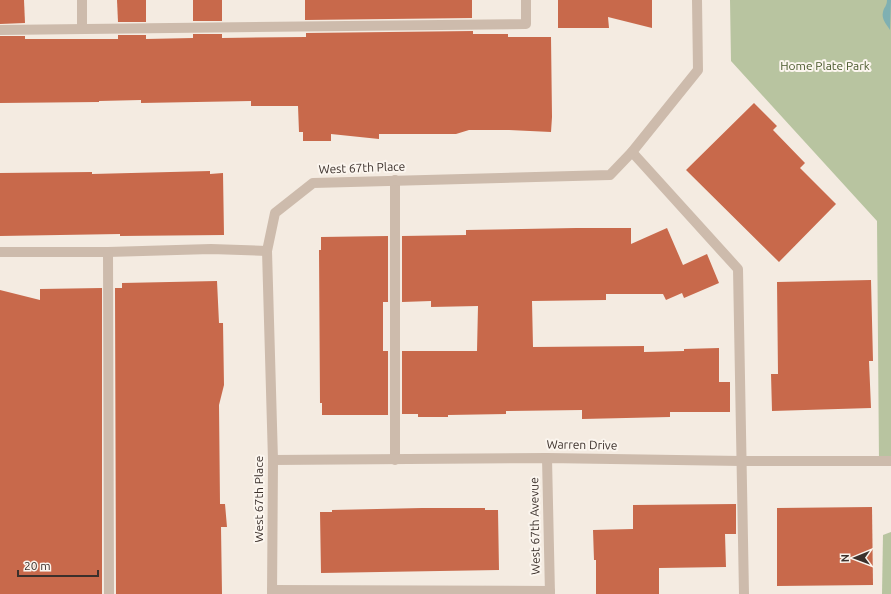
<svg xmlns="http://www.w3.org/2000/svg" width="891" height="594" viewBox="0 0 891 594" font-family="Ubuntu,sans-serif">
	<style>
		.green { fill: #b8c4a0 }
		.water { fill: #7fb0b2 }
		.building { fill: #c8694b }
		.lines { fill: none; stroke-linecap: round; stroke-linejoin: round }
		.service { stroke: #cdbbac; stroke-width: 10 }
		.minor { stroke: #cdbbac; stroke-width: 10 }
		.labels { text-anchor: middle; stroke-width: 4; stroke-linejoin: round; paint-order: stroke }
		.park-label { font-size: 12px; fill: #4a5a2e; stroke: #fbf5ee }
		.street-label { font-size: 12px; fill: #3b302b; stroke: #fbf5ee }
	</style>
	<rect width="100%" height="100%" fill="#f4ebe1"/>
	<g class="green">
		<polygon points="730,0 891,0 891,461 879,461 877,221 731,61"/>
		<polygon points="891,532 891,594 882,594 883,535"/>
	</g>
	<path class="water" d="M887 0H891L890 30C887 25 881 19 883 12 884 7 887 6 887 0Z"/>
	<g class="building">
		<polygon points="0,0 24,0 25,23 0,24"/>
		<polygon points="117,0 146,0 146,22 118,22"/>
		<rect x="193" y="0" width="29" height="21"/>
		<polygon points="305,0 472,0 472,18 305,20"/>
		<polygon points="558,0 652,0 652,28 608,17 609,28 558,28"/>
		<polygon points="473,31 473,34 508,34 508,37 551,37 552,117 551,132 509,130 469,130 456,134 379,134 379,139 331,134 331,141 303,141 303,132 299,132 298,106 251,106 251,101 141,103 141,100 99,101 99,102 0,103 0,36 25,36 25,39 118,39 118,35 146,35 146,39 193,38 193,34 222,34 222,38 306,37 306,33"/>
		<polygon points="754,103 777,126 773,130 805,163 800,168 836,204 779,262 686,170"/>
		<polygon points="210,171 210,174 223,173 224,235 120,236 120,234 0,236 0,173 92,172 92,174"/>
		<polygon points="576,228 631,228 631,244 667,228 683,265 707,254 719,283 684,298 682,293 666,300 663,294 606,294 606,300 532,301 533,347 644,346 644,352 684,351 684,349 719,348 719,382 730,382 730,412 670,412 670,417 582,419 582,410 506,411 506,414 448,415 448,417 418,417 418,414 402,414 402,351 477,351 478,306 431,307 431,301 402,302 402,236 466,235 466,230"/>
		<polygon points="388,236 388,302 383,302 383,351 388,351 388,415 322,415 322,403 320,403 319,250 321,250 321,237"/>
		<polygon points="871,280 873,361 869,361 871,408 772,411 771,374 778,374 777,282"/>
		<polygon points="217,281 219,323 223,323 224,385 219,405 220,504 225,504 227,527 221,527 222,594 116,594 115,288 122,288 122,283"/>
		<polygon points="102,288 102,594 0,594 0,290 40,300 40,289"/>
		<polygon points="736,504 736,534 725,534 726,567 659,568 659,594 596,594 596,560 594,560 593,530 633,529 633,505"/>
		<polygon points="872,507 873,585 777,586 777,508"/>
		<polygon points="422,508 485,508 485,510 498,510 499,570 321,573 320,512 332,512 332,510"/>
	</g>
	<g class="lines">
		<g class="service">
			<polyline points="82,0 82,29"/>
			<polyline points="0,30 526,24 526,0"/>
			<polyline points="632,152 738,269 744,594"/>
			<polyline points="0,252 108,252 211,249 267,251"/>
			<polyline points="108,252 109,594"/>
			<polyline points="395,460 395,180"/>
			<polyline points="272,590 550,591"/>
		</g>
		<g class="minor">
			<polyline points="547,458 550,594"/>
			<polyline points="273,460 547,458 741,461 891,461"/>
			<polyline points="272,594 273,460 267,251 275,213 313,183 610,175 632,152 698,70 697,0"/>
		</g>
	</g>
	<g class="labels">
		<g class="park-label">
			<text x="825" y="70">Home Plate Park</text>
		</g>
		<g class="street-label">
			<text transform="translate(362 168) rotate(-2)" y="4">West 67th Place</text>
			<text transform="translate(582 445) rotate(1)" y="4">Warren Drive</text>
			<text transform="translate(259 499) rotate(-90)" y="4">West 67th Place</text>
			<text transform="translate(535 526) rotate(-91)" y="4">West 67th Avevue</text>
		</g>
	</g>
	<g transform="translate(855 558) rotate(269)" stroke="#fbf5ee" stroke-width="3" paint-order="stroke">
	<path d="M0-3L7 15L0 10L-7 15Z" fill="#3b302b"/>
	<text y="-6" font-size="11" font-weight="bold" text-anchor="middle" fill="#3b302b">N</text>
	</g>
	<path d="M18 570v6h80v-6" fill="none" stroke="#3b302b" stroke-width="2"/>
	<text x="24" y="570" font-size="12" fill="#3b302b" stroke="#fbf5ee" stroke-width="3" paint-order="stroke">20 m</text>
</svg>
